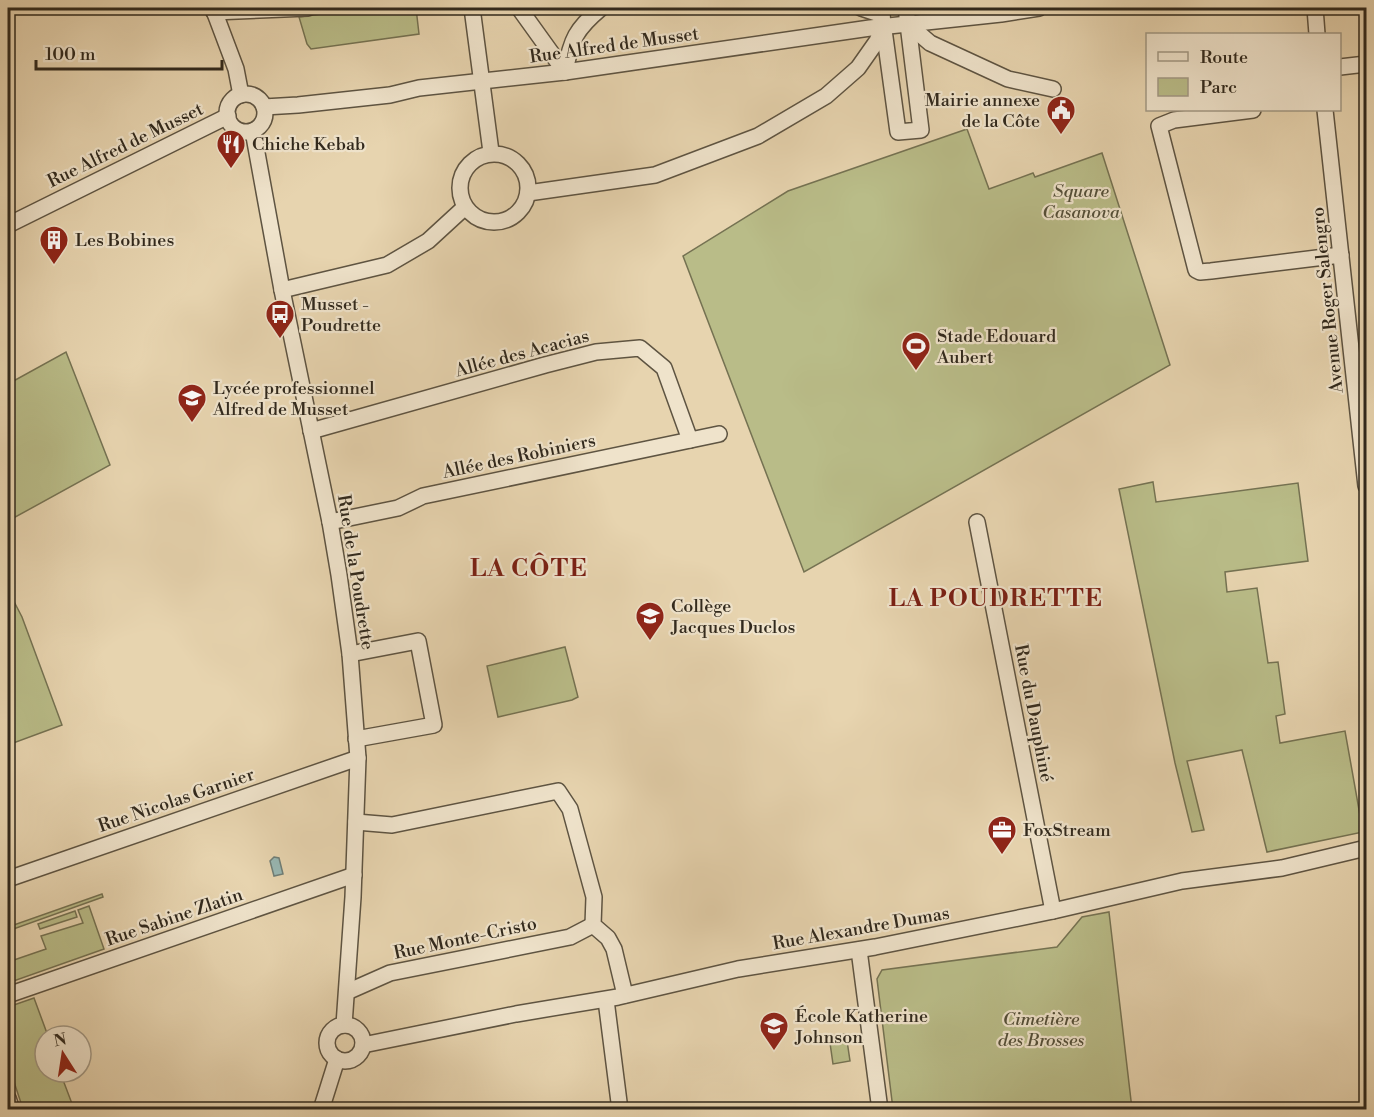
<svg xmlns="http://www.w3.org/2000/svg" width="1374" height="1117" viewBox="0 0 1374 1117" font-family="'Libre Bodoni',serif">
	<style>
		.green { fill: #b9bc88; stroke: #757252; stroke-width: 1.5 }
		.water { fill: #98b7b3; stroke: #6f7e77; stroke-width: 1.5 }
		.lines { fill: none; stroke-linecap: round; stroke-linejoin: round }
		.minor-casing { stroke: #5e5442; stroke-width: 18 }
		.minor { stroke: #efe3cb; stroke-width: 15 }
		.labels { text-anchor: middle; stroke-width: 4.5; stroke-linejoin: round; paint-order: stroke }
		.street-label { font-size: 18px; fill: #31291d; stroke: #efe3cb }
		.poi-label { font-size: 18px; fill: #31291d; stroke: #efe3cb; text-anchor: start }
		.park-label { font-size: 18px; font-style: italic; fill: #534e38; stroke: #efe3cb }
		.district-label { font-size: 24px; font-weight: bold; letter-spacing: 1.5px; fill: #7a1f14; stroke: #efe3cb }
	</style>
	<rect width="100%" height="100%" fill="#e7d4af"/>
	<filter id="stains"><feTurbulence type="fractalNoise" baseFrequency=".00333" numOctaves="4"/><feColorMatrix values="0 0 0 0 .2 0 0 0 0 .09 0 0 0 0 .02 0 0 0 .5 -.17"/></filter>
	<radialGradient id="worn" r=".72"><stop offset=".6" stop-color="#630" stop-opacity="0"/><stop offset="1" stop-color="#630" stop-opacity=".3"/></radialGradient>
	<g class="green">
		<polygon points="366,8 416,8 419,34 311,49 307,44 299,17"/>
		<polygon points="967,129 989,189 1033,173 1035,177 1102,153 1170,365 804,572 683,256 788,191"/>
		<polygon points="66,352 110,465 8,521 8,384"/>
		<polygon points="1153,482 1156,502 1298,483 1308,561 1225,572 1227,592 1257,588 1268,663 1278,662 1285,714 1276,716 1280,743 1345,731 1363,832 1267,852 1242,750 1187,761 1204,830 1192,832 1175,763 1119,489"/>
		<polygon points="8,590 22,617 62,725 8,745"/>
		<polygon points="565,647 578,697 572,700 498,717 487,666"/>
		<polygon points="102,894 103,897 8,931 8,927"/>
		<polygon points="89,906 104,949 8,983 8,950 11,961 46,949 41,936 83,923 78,910"/>
		<polygon points="75,911 77,917 40,929 38,924"/>
		<polygon points="1109,912 1132,1109 893,1109 877,979 882,970 1057,947 1082,917"/>
		<polygon points="34,998 48,1036 45,1036 45,1072 60,1072 74,1109 23,1109 8,1064 8,1007"/>
		<polygon points="846,1034 850,1061 833,1064 829,1036"/>
	</g>
	<polygon class="water" points="274,857 279,858 283,874 274,876 270,861"/>
	<g class="lines">
		<g class="minor-casing">
			<g id="minor">
				<polyline points="213,8 236,69 241,95"/>
				<polyline points="472,8 491,152"/>
				<polyline points="519,8 565,72"/>
				<polyline points="861,8 882,15"/>
				<polyline points="881,8 898,132 921,130 906,8"/>
				<polyline points="1315,8 1317,34"/>
				<polyline points="214,12 308,8"/>
				<polyline points="908,24 930,43 1008,79 1053,89"/>
				<polyline points="1340,67 1366,64"/>
				<path d="M565 72C571 39 576 29 601 8"/>
				<circle cx="246" cy="113" r="19"/>
				<polyline points="264,107 298,105 390,95 419,88 565,72 870,28 1001,14 1039,8"/>
				<polyline points="1253,110 1174,120 1159,126 1196,270 1200,272 1211,271 1341,255"/>
				<polyline points="1325,110 1366,486"/>
				<polyline points="253,131 282,290 330,522 339,575 350,654 358,758 353,897 344,1025"/>
				<circle cx="494" cy="188" r="34"/>
				<polyline points="528,193 655,175 758,136 826,96 858,68 877,41 883,27"/>
				<polyline points="8,225 228,116"/>
				<polyline points="282,290 387,265 428,241 465,207"/>
				<polyline points="311,431 545,365 596,352 640,348 664,368 690,440"/>
				<polyline points="330,522 398,508 423,496 719,434"/>
				<polyline points="977,522 1053,911"/>
				<polyline points="350,654 418,641 434,725 356,739"/>
				<polyline points="356,822 392,825 558,791 570,809 594,897 593,925 608,938 614,949 625,995"/>
				<polyline points="8,879 358,758"/>
				<polyline points="859,950 880,1110"/>
				<polyline points="347,992 390,973 570,937 593,925"/>
				<polyline points="8,995 354,875"/>
				<polyline points="606,1000 620,1110"/>
				<circle cx="345" cy="1043" r="18"/>
				<polyline points="363,1045 516,1014 618,997 738,969 875,947 1053,911 1182,881 1282,868 1366,848"/>
				<polyline points="8,1098 12,1110"/>
				<polyline points="321,1110 337,1059"/>
			</g>
		</g>
		<use href="#minor" class="minor"/>
	</g>
	<defs>
		<g id="civic-pin" transform="scale(1.5)"><path d="M0 17L-7.5 6A9.5 9.5 0 1 1 7.5 6Z" fill="#8f2418" stroke="#efe3cb"/><path d="M-.6-6.5H3V-4.5H.6V-3L4-1V1h2V6H-6V1h2V-1L-.6-3ZM-1.2 2.5V6h2.4V2.5Z" fill="#fff"/></g>
		<g id="restaurant-pin" transform="scale(1.5)"><path d="M0 17L-7.5 6A9.5 9.5 0 1 1 7.5 6Z" fill="#8f2418" stroke="#efe3cb"/><path d="M-5-6h1v4h1v-4h1v4h1v-4h1v5L-1.5 .5V6h-2V.5L-5-1ZM5-6V6H3V1.5H1.5Q1.5-4 5-6Z" fill="#fff"/></g>
		<g id="building-pin" transform="scale(1.5)"><path d="M0 17L-7.5 6A9.5 9.5 0 1 1 7.5 6Z" fill="#8f2418" stroke="#efe3cb"/><path d="M-4-6H4V6H1V3H-1V6H-4ZM-2.5-4.3h1.7v1.8h-1.7ZM.8-4.3h1.7v1.8H.8ZM-2.5-1h1.7V.8h-1.7ZM.8-1h1.7V.8H.8Z" fill="#fff"/></g>
		<g id="bus-pin" transform="scale(1.5)"><path d="M0 17L-7.5 6A9.5 9.5 0 1 1 7.5 6Z" fill="#8f2418" stroke="#efe3cb"/><path d="M-5-6H5V4H4V6H2V4H-2V6H-4V4H-5ZM-3.5-4V0h7V-4ZM-3.5 1.2v1.5H-2V1.2ZM2 1.2v1.5H3.5V1.2Z" fill="#fff"/></g>
		<g id="stadium-pin" transform="scale(1.5)"><path d="M0 17L-7.5 6A9.5 9.5 0 1 1 7.5 6Z" fill="#8f2418" stroke="#efe3cb"/><path d="M0-5a6.5 5 0 1 0 0 10a6.5 5 0 1 0 0-10ZM-3.5-1.8h7v3.6h-7Z" fill="#fff"/></g>
		<g id="school-pin" transform="scale(1.5)"><path d="M0 17L-7.5 6A9.5 9.5 0 1 1 7.5 6Z" fill="#8f2418" stroke="#efe3cb"/><path d="M0-5L7-2L0 1L-7-2ZM-4 1L0 2.5L4 1V4Q0 6-4 4Z" fill="#fff"/></g>
		<g id="office-pin" transform="scale(1.5)"><path d="M0 17L-7.5 6A9.5 9.5 0 1 1 7.5 6Z" fill="#8f2418" stroke="#efe3cb"/><path d="M-6-3h4V-5.5h4V-3h4V5H-6ZM-1-4.5V-3h2v-1.5ZM-6 0V1H6V0Z" fill="#fff"/></g>
	</defs>
	<g fill-rule="evenodd">
		<use href="#civic-pin" x="1061" y="110"/>
		<use href="#restaurant-pin" x="231" y="144"/>
		<use href="#building-pin" x="54" y="240"/>
		<use href="#bus-pin" x="280" y="314"/>
		<use href="#stadium-pin" x="916" y="346"/>
		<use href="#school-pin" x="192" y="398"/>
		<use href="#school-pin" x="650" y="616"/>
		<use href="#office-pin" x="1002" y="830"/>
		<use href="#school-pin" x="774" y="1026"/>
	</g>
	<g class="labels">
		<g class="street-label">
			<text transform="translate(614 45) rotate(-8)" y="6">Rue Alfred de Musset</text>
			<text transform="translate(125 145) rotate(-26)" y="6">Rue Alfred de Musset</text>
			<text transform="translate(1327 300) rotate(-96)" y="6">Avenue Roger Salengro</text>
			<text transform="translate(522 353) rotate(-15)" y="6">Allée des Acacias</text>
			<text transform="translate(519 456) rotate(-12)" y="6">Allée des Robiniers</text>
			<text transform="translate(356 572) rotate(81)" y="6">Rue de la Poudrette</text>
			<text transform="translate(1034 713) rotate(79)" y="6">Rue du Dauphiné</text>
			<text transform="translate(176 800) rotate(-19)" y="6">Rue Nicolas Garnier</text>
			<text transform="translate(174 917) rotate(-19)" y="6">Rue Sabine Zlatin</text>
			<text transform="translate(861 928) rotate(-10)" y="6">Rue Alexandre Dumas</text>
			<text transform="translate(465 938) rotate(-12)" y="6">Rue Monte-Cristo</text>
		</g>
		<g class="poi-label">
			<text x="1040" y="106" text-anchor="end">Mairie annexe<tspan x="1040" dy="21">de la Côte</tspan></text>
			<text x="252" y="150">Chiche Kebab</text>
			<text x="75" y="246">Les Bobines</text>
			<text x="301" y="310">Musset -<tspan x="301" dy="21">Poudrette</tspan></text>
			<text x="937" y="342">Stade Edouard<tspan x="937" dy="21">Aubert</tspan></text>
			<text x="213" y="394">Lycée professionnel<tspan x="213" dy="21">Alfred de Musset</tspan></text>
			<text x="671" y="612">Collège<tspan x="671" dy="21">Jacques Duclos</tspan></text>
			<text x="1023" y="836">FoxStream</text>
			<text x="795" y="1022">École Katherine<tspan x="795" dy="21">Johnson</tspan></text>
		</g>
		<g class="park-label">
			<text x="1081" y="197">Square<tspan x="1081" dy="21">Casanova</tspan></text>
			<text x="1041" y="1025">Cimetière<tspan x="1041" dy="21">des Brosses</tspan></text>
		</g>
		<g class="district-label">
			<text x="529" y="576">LA CÔTE</text>
			<text x="996" y="606">LA POUDRETTE</text>
		</g>
	</g>
	<rect width="1374" height="1117" fill="none" stroke="#e7d4af" stroke-width="30"/>
	<rect x="9" y="9" width="1356" height="1099" fill="none" stroke="#31291d" stroke-width="3"/>
	<rect x="15" y="15" width="1344" height="1087" fill="none" stroke="#31291d" stroke-width="1.5"/>
	<rect x="1146" y="33" width="195" height="78" fill="#efe3cb" stroke="#a39985" stroke-width="1.5"/>
	<rect x="1158" y="52" width="30" height="9" fill="#efe3cb" stroke="#a39985" stroke-width="1.5"/>
	<text x="1200" y="63" font-size="18" fill="#31291d">Route</text>
	<rect x="1158" y="78" width="30" height="18" fill="#b9bc88" stroke="#a39985" stroke-width="1.5"/>
	<text x="1200" y="93" font-size="18" fill="#31291d">Parc</text>
	<g transform="translate(63 1054) rotate(348)"><circle r="28" fill="#efe3cb" stroke="#a39985" stroke-width="1.5"/>
	<path d="M0-4.5L10 22L0 15L-10 22Z" fill="#8f2418"/>
	<text y="-9" font-size="16" font-weight="bold" text-anchor="middle" fill="#31291d">N</text>
	</g>
	<path d="M36 60v9h186v-9" fill="none" stroke="#31291d" stroke-width="3"/>
	<text x="45" y="60" font-size="18" fill="#31291d" stroke="#efe3cb" stroke-width="4.5" paint-order="stroke">100 m</text>
	<rect width="100%" height="100%" filter="url(#stains)"/>
	<rect width="100%" height="100%" fill="url(#worn)"/>
</svg>
